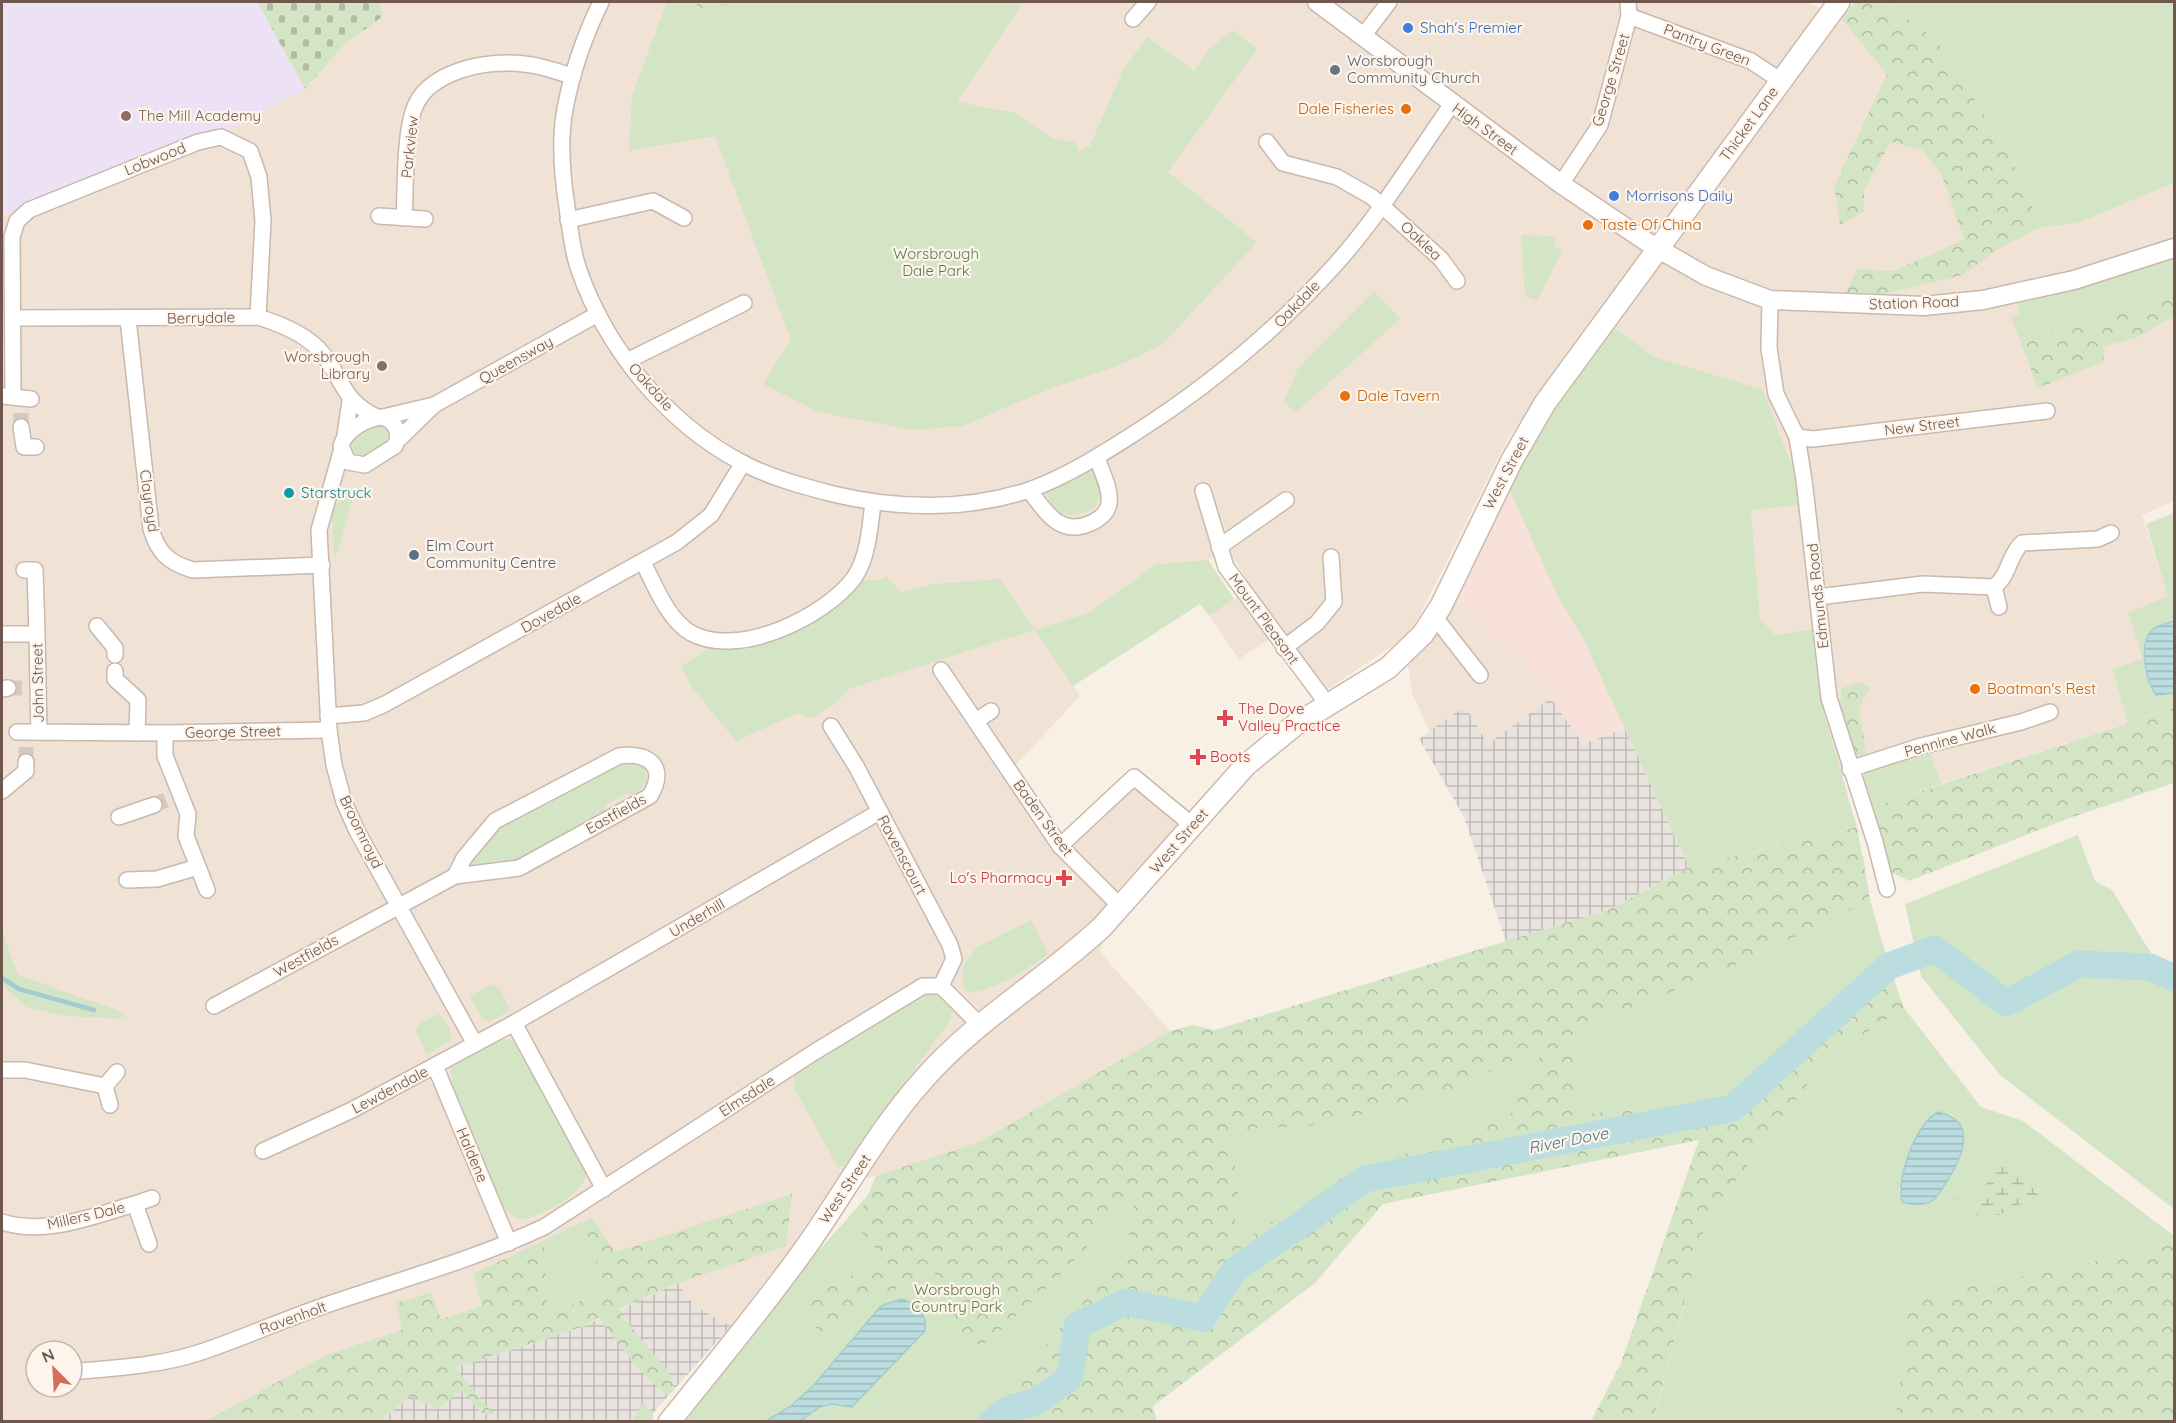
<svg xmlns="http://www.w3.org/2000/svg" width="2176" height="1423" viewBox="0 0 2176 1423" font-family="Quicksand,sans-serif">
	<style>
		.residential { fill: #f0e2d4; fill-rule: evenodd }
		.commercial { fill: #f8e1da }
		.industrial { fill: url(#industrial-grid) }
		.education { fill: #ede2f5 }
		.green { fill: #d4e5c5; fill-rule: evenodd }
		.forest { fill: url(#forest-crowns); fill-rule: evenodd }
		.wetland { fill: url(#wetland-marsh) }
		.cemetery { fill: url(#cemetery-stones) }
		.water { fill: url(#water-rules); stroke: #a3ccd1; stroke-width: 1.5 }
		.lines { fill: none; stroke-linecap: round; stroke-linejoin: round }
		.stream { stroke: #a3ccd1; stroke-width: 4.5 }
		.river { stroke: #bcdde0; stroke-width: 27 }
		.minor-tunnel { stroke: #d6cabf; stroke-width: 15; stroke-dasharray: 15 8; stroke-linecap: butt }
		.minor-casing { stroke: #c9b8ad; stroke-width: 18 }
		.tertiary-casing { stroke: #c9b8ad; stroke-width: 21 }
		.secondary-casing { stroke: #ceb9ad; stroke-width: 24 }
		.minor { stroke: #fff; stroke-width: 15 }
		.tertiary { stroke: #fff; stroke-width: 18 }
		.secondary { stroke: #fff; stroke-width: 21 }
		.shop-dot { fill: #3f7fe0; stroke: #fdf4eb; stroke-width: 2 }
		.worship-dot { fill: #6b7280; stroke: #fdf4eb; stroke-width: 2 }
		.food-dot { fill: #e8710a; stroke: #fdf4eb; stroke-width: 2 }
		.education-dot { fill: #8d6e63; stroke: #fdf4eb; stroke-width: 2 }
		.culture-dot { fill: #0f9aa8; stroke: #fdf4eb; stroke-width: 2 }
		.service-dot { fill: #5c6f8a; stroke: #fdf4eb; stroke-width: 2 }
		.health-dot { fill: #e0444e; stroke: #fdf4eb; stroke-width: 2 }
		.labels { text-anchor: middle; stroke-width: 4.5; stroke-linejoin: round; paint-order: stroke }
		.shop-label { font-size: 15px; fill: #366cbe; stroke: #fdf4eb; text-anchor: start }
		.street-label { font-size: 15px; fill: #6f574d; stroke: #fdf4eb }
		.worship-label { font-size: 15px; fill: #5b616d; stroke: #fdf4eb; text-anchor: start }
		.food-label { font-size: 15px; fill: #c56008; stroke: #fdf4eb; text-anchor: start }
		.education-label { font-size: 15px; fill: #785e54; stroke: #fdf4eb; text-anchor: start }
		.park-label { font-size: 15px; fill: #5a794a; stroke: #fdf4eb }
		.culture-label { font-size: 15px; fill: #0d838f; stroke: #fdf4eb; text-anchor: start }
		.service-label { font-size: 15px; fill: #4e5e75; stroke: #fdf4eb; text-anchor: start }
		.health-label { font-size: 15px; fill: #be3a42; stroke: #fdf4eb; text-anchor: start }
		.water-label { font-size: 16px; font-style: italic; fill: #477379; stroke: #fdf4eb }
	</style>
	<defs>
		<pattern id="industrial-grid" width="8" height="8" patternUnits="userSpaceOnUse" patternTransform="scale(1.5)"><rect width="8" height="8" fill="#e9e3df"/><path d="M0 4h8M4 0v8" fill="none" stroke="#c1bbb7"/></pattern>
		<pattern id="forest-crowns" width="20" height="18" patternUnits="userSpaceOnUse" patternTransform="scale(1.5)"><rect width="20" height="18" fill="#d4e5c5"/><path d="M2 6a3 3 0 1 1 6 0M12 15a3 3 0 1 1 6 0" fill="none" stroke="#b0bca2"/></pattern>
		<pattern id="wetland-marsh" width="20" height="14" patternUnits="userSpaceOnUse" patternTransform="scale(1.5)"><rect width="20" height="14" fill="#d4e5c5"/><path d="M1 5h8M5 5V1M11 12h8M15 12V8" fill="none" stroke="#b0bca2"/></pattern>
		<pattern id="cemetery-stones" width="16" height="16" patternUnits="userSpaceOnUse" patternTransform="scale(1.5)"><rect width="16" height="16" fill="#d4e5c5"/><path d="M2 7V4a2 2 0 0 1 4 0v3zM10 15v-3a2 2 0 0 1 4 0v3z" fill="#b0bca2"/></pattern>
		<pattern id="water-rules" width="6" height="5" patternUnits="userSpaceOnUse" patternTransform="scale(1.5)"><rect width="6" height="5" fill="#bcdde0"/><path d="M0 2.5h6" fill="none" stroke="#9db6b8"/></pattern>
	</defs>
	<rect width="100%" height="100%" fill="#f9f0e5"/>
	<g class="residential">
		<path d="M380 2H1805L1883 33 2012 227 2078 223 2174 183V501L2142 515 2168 596 2143 659 2112 669 2128 723 1941 784 1929 748 1842 776 1825 717 1814 630 1775 635 1760 618 1751 509 1800 504 1793 469 1763 391 1655 357 1596 316 1507 440 1411 633 1324 692 1282 631 1239 659 1209 616 1252 587 1229 551 1208 560 1156 564 1090 612 1035 630 1080 696 1014 767 1060 835 1138 768 1190 812 1118 890 1100 952 1170 1031 979 1142 876 1176 839 1184 731 1326 694 1306 678 1283 615 1252 591 1217 474 1274 483 1304 441 1319 431 1292 396 1303 403 1330 330 1354 384 1421H2V216L230 129 305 89 344 45 383 16ZM36 1351H72V1387H36Z"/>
		<polygon points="1456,600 1500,648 1510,641 1551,698 1488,744 1465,706 1430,732 1412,693 1408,665 1438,633"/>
	</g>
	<polygon class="commercial" points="1508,487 1558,597 1584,641 1625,728 1583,744 1510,641 1500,648 1456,600"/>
	<g class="industrial">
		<polygon points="1551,698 1583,744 1625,728 1689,867 1608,910 1506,942 1464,817 1419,739 1465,706 1488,744"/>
		<polygon points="678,1283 694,1306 731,1326 653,1413 643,1404 632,1421 382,1420 410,1396 461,1390 481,1413 493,1415 455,1368 582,1327"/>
	</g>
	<polygon class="education" points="2,2 257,2 305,89 230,129 2,216"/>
	<g class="green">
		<polygon points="667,2 1023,2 957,102 1016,113 1052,138 1075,142 1078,152 1090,146 1123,70 1147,37 1194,71 1211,47 1233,30 1257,49 1168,172 1257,242 1162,345 1114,367 1049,389 963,426 913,430 818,412 763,384 791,340 715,136 629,151 632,96"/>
		<polygon points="1883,2 2174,2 2174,183 2078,223 2041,227 2010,155 1936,39"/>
		<polygon points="1521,235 1552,236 1557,238 1553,246 1562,251 1537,301 1525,296"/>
		<polygon points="2174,260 2174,291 2162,300 2071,329 2019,338 2011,317 2020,313 2018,304"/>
		<polygon points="1374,291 1400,319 1295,413 1284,401 1298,368"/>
		<polygon points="1611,326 1655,357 1763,390 1793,469 1800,505 1751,510 1760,618 1775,635 1814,629 1825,717 1857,827 1689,867 1584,641 1558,597 1508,487 1536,438"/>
		<polygon points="378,425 385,427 389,433 386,443 363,456 354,452 351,443 355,438"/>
		<path d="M1090 469C1103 478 1101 495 1095 507 1075 520 1051 518 1046 491Z"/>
		<polygon points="350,489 355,491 337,553 334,556 332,511"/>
		<polygon points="2174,513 2174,708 2128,723 2112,669 2143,659 2128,613 2168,596 2146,524"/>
		<polygon points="1208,560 1234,599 1209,616 1200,604 1073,686 1034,630 849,689 832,706 811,718 798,713 736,741 691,686 681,667 714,644 753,642 859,580 881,580 886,576 902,592 932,584 1000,579 1035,630 1090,612 1156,564"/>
		<polygon points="1929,748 1941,784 1873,807 1863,777 1869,768"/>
		<path d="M615 761 645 765 647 783 632 796 628 793 605 805V811L518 859 468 865C488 835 498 822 534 810V805L583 777 589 780 616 765Z"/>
		<polygon points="2078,835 2095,881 2112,890 2154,958 2174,966 2174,1209 2000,1075 1921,976 1905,904"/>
		<polygon points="1863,856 1870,900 1889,966 1733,1108 1365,1179 992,1421 683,1422 805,1266 868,1195"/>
		<path d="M1031 920 1048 954C1026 971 999 987 971 993L964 989 962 967 977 947Z"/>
		<polygon points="2,931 18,975 119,1011 128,1019 65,1016 26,1007 2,985"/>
		<polygon points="491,984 500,989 510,1010 490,1022 482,1018 470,997"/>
		<polygon points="934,992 952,1011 951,1019 844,1166 838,1167 794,1088 794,1075 913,999"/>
		<path d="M1904 1008 1981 1107 2023 1121 2174 1236V1243L2071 1267 1909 1298 1895 1421 1653 1422 1706 1222 1826 1059ZM1938 1112 1952 1115 1961 1125 1918 1206 1902 1202 1899 1190ZM1988 1178 1999 1215 1975 1214 1977 1206 1963 1195 1979 1200 1983 1195Z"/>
		<polygon points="439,1014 448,1025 452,1039 427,1055 416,1031 419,1024"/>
		<path d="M501 1038 513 1041 528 1061 587 1173C579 1199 547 1211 522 1220L511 1215 503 1207 453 1086 450 1068 457 1061Z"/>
		<polygon points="583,1221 606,1292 548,1312 544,1240"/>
		<polygon points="643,1403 653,1413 653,1421 632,1421"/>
	</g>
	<g class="forest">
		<polygon points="694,2 731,2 707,13"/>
		<polygon points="1856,2 1883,2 1936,39 2010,155 2041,227 1996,250 1963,275 1883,294 1846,292 1857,269 1893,271 1964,240 1942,176 1924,151 1891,142 1864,189 1864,212 1840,225 1834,187 1887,74 1840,17"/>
		<polygon points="2174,291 2174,316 2138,337 2105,346 2103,362 2038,388 2019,338 2071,329 2162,300"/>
		<path d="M1860 682 1871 687 1859 708 1867 757 1857 755C1846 740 1836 706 1842 688Z"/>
		<polygon points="2174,708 2174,783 2072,817 1909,881 1891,872 1873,807"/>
		<path d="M1857 827 1870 900 1726 970 1576 1030 1572 1116 1713 1099 1887 960 1904 1008 1826 1059 1706 1222 1653 1421H1591L1621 1363 1699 1140 1383 1204 1315 1283 1153 1406 1157 1421H983L1129 1245 1130 1220 1137 1193 1055 1281 987 1342 964 1349 954 1331 952 1298 934 1273C905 1279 891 1297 862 1304L849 1324 829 1335 811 1325 808 1304 822 1290 863 1269 879 1251 864 1238 858 1219 876 1176 979 1142 1170 1031 1193 1025 1215 1030 1608 910 1689 867ZM1546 1044 1511 1114 1344 1176 1232 1248 1238 1194 1235 1163 1225 1140 1255 1128 1309 1126 1390 1108 1461 1086Z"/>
		<polygon points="792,1194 786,1246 678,1283 617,1310 669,1372 675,1389 668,1396 639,1370 599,1318 582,1327 455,1368 494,1415 481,1413 461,1390 438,1409 410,1396 380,1421 206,1421 329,1354 402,1330 396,1303 431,1292 441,1319 482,1305 473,1274 544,1240 548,1312 606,1292 583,1221 592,1217 615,1252"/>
		<polygon points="2174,1243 2174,1421 1895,1421 1909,1298 2071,1267"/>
	</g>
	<path class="wetland" d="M2004 1160C2017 1168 2034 1181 2038 1196L1999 1215H1975L1977 1206 1956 1199 1963 1195 1979 1200 1997 1161Z"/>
	<polygon class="cemetery" points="257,2 380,2 383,16 344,45 305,89"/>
	<g class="water">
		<path d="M2174 621V693L2156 695C2146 681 2138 645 2152 630 2157 625 2168 623 2174 621Z"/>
		<path d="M1938 1112C1978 1120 1963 1156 1947 1181 1943 1187 1939 1196 1933 1200 1923 1207 1913 1205 1902 1202 1896 1178 1915 1125 1938 1112Z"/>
		<path d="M901 1299C917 1303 928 1314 925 1331L852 1407 831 1404 820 1407 800 1421H766L791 1406 813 1386 881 1306Z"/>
	</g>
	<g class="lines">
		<polyline class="stream" points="2,978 19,989 94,1010"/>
		<polyline class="river" points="992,1422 1007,1410 1036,1402 1070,1377 1077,1326 1126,1302 1203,1318 1235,1270 1365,1179 1733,1108 1889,966 1935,949 2006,1003 2079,964 2150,967 2174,978"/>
		<g class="minor-tunnel">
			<polyline points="21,413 21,427"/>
			<polyline points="8,688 22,688"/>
			<polyline points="26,762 26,746"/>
			<polyline points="154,805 166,800"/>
		</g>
		<g class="minor-casing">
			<g id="minor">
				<path d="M601 2C585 35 572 71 565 109 559 141 562 175 567 207 570 228 572 251 579 270 606 348 666 422 739 461 768 477 802 486 833 494 896 509 966 511 1029 490 1066 477 1102 454 1135 433 1209 386 1276 330 1335 265 1379 216 1414 158 1452 104"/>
				<polyline points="1629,16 1751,61 1781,81"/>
				<polyline points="1133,19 1148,2"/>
				<polyline points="1363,36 1389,2"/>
				<polyline points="1267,142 1283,163 1337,177 1372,197 1441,259 1457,281"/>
				<polyline points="1561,184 1600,125 1629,16 1628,2"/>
				<polyline points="379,216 425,219"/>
				<path d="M404 218C406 185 404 142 413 112 425 71 487 59 524 64 540 65 557 72 573 76"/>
				<polyline points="568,220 653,201 684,218"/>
				<polyline points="1770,300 1769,348 1776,394 1797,437 1804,480 1829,698 1875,842 1887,889"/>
				<path d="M13 318 258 317C281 324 308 335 323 354 344 381 343 402 377 417"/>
				<path d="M128 319 151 529C158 553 169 563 193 570L322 565"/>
				<polyline points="627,361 744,303"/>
				<polyline points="2,396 31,399"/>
				<polyline points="13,396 12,237 17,221 29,210 198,142 221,137 250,151 259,177 263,221 258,317"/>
				<path d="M383 417C396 422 401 433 395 446L365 465 348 462 341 446C345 430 367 418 383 417Z"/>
				<polyline points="383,417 434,405"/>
				<polyline points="21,427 24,447 36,447"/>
				<polyline points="345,435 350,401"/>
				<polyline points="1797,437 1813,439 2047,411"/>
				<polyline points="398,440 434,405 598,314"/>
				<polyline points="341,452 319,530 329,730 334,765 344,802 357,831 475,1044"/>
				<path d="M1029 490C1046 512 1060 537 1091 523 1100 519 1108 512 1109 503 1111 488 1101 471 1097 458"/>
				<polyline points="1203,491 1226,567 1328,705"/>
				<polyline points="1219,547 1286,500"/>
				<path d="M643 562C654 584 668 620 691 633 738 659 825 617 854 578 868 558 870 527 873 503"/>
				<polyline points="24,570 35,570 37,634"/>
				<polyline points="1994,587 1999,607"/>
				<path d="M1818 597 1923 584 1994 587C2010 575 2008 556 2022 543L2098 539 2111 533"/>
				<polyline points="1434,616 1480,675"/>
				<polyline points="97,626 115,648 115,655"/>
				<polyline points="2,634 37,634 39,732"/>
				<polyline points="1284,648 1317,623 1334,602 1331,557"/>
				<polyline points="941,670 1060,846 1121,907"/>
				<polyline points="115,671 115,679 138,700 137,733"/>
				<polyline points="2,689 8,688"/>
				<polyline points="328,716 364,713 385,704 677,542 711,515 743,463"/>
				<polyline points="976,721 991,711"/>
				<polyline points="831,726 856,766 950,945 954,959 941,986"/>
				<polyline points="17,732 165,733 329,730"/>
				<polyline points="165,733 165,756 188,814 186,836 207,890"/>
				<polyline points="1850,769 1921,746 2021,722 2050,712"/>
				<polyline points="2,791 26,771 26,762"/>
				<polyline points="119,817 154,805"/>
				<polyline points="1060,846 1134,777 1192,825"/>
				<polyline points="127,880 157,879 198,867"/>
				<path d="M214 1006 455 876 464 858 495 821 619 756C648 752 668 766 650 796L519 868 455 876"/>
				<polyline points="514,1023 604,1189"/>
				<polyline points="435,1066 509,1243"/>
				<polyline points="2,1070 25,1070 105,1086"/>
				<polyline points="110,1105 105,1086 117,1072"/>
				<polyline points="263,1151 352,1110 514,1023 879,812"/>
				<polyline points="135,1204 152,1198"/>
				<path d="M2 1222C46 1236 92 1216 135 1204L149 1244"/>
				<path d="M72 1372C113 1368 158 1366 198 1353 241 1339 282 1320 326 1305 399 1280 473 1260 544 1227L813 1053 923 986H941L979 1024"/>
			</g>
		</g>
		<g class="tertiary-casing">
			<polyline id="tertiary" points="1317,2 1561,184 1650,244 1706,276 1770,300 1924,306 1983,300 2074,280 2174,248"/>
		</g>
		<g class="secondary-casing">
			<path id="secondary" d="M669 1422C716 1364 763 1307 806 1247 845 1192 878 1130 923 1080 975 1020 1044 981 1102 927L1246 765 1295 725 1388 668 1423 634 1441 606 1512 460 1545 403 1839 2"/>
		</g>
		<use href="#minor" class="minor"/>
		<use href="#tertiary" class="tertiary"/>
		<use href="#secondary" class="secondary"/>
	</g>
	<g class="shop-dot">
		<circle cx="1408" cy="28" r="6"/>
		<circle cx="1614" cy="196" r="6"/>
	</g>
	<circle class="worship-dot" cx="1335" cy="70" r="6"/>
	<g class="food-dot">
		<circle cx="1406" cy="109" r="6"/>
		<circle cx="1588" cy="225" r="6"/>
		<circle cx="1345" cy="396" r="6"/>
		<circle cx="1975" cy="689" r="6"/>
	</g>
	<g class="education-dot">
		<circle cx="126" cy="116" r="6"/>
		<circle cx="382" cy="366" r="6"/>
	</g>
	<circle class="culture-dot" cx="289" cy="493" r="6"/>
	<circle class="service-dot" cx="414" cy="555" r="6"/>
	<g class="health-dot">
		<path d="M1222 709h6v6h6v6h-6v6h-6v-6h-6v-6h6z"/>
		<path d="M1195 748h6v6h6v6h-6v6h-6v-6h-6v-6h6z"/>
		<path d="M1061 869h6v6h6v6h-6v6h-6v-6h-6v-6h6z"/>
	</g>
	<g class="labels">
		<g class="shop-label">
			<text x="1420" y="33">Shah's Premier</text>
			<text x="1626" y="201">Morrisons Daily</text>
		</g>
		<g class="street-label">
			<text transform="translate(1707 45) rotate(21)" y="5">Pantry Green</text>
			<text transform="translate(1611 80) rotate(-73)" y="5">George Street</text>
			<text transform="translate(1749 124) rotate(-54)" y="5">Thicket Lane</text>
			<text transform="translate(1485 129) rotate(36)" y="5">High Street</text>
			<text transform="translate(410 147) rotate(-84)" y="5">Parkview</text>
			<text transform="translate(155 159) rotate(-22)" y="5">Lobwood</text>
			<text transform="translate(1421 241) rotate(43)" y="5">Oaklea</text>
			<text transform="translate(1914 303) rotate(-2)" y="5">Station Road</text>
			<text transform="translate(1297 304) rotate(-46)" y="5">Oakdale</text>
			<text transform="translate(201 318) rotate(-1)" y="5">Berrydale</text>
			<text transform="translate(516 360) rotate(-29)" y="5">Queensway</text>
			<text transform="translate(651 387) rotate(48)" y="5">Oakdale</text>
			<text transform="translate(1922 426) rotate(-7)" y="5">New Street</text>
			<text transform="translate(1506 473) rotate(-62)" y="5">West Street</text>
			<text transform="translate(149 501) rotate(82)" y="5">Clayroyd</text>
			<text transform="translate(1818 596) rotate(-96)" y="5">Edmunds Road</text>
			<text transform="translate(551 613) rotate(-29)" y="5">Dovedale</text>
			<text transform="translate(1264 619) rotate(54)" y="5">Mount Pleasant</text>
			<text transform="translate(38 683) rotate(-91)" y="5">John Street</text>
			<text transform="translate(233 732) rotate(-1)" y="5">George Street</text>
			<text transform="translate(1950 740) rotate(-15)" y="5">Pennine Walk</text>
			<text transform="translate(616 814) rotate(-29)" y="5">Eastfields</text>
			<text transform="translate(1043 818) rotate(54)" y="5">Baden Street</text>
			<text transform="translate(361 832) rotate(64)" y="5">Broomroyd</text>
			<text transform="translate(1179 841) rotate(-49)" y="5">West Street</text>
			<text transform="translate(902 855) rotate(62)" y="5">Ravenscourt</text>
			<text transform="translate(697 918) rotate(-30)" y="5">Underhill</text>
			<text transform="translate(306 956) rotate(-29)" y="5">Westfields</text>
			<text transform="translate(390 1090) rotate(-28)" y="5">Lewdendale</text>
			<text transform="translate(747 1096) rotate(-33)" y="5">Elmsdale</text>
			<text transform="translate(472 1155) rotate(67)" y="5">Haldene</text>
			<text transform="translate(845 1189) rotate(-56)" y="5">West Street</text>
			<text transform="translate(86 1216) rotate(-13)" y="5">Millers Dale</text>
			<text transform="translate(293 1318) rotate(-20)" y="5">Ravenholt</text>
		</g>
		<g class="worship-label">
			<text x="1347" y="66">Worsbrough<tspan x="1347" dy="17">Community Church</tspan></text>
		</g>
		<g class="food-label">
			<text x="1394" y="114" text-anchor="end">Dale Fisheries</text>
			<text x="1600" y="230">Taste Of China</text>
			<text x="1357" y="401">Dale Tavern</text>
			<text x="1987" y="694">Boatman's Rest</text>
		</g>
		<g class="education-label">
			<text x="138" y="121">The Mill Academy</text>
			<text x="370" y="362" text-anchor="end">Worsbrough<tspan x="370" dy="17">Library</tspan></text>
		</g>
		<g class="park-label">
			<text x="936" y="259">Worsbrough<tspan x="936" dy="17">Dale Park</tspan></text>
			<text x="957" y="1295">Worsbrough<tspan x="957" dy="17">Country Park</tspan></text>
		</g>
		<g class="culture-label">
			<text x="301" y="498">Starstruck</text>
		</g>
		<g class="service-label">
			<text x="426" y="551">Elm Court<tspan x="426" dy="17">Community Centre</tspan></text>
		</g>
		<g class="health-label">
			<text x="1238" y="714">The Dove<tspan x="1238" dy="17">Valley Practice</tspan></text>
			<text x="1210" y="762">Boots</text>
			<text x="1052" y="883" text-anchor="end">Lo's Pharmacy</text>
		</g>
		<g class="water-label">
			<text transform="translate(1568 1140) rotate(-11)" y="6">River Dove</text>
		</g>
	</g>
	<rect width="2176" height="1423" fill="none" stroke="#6f574d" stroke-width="6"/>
	<g transform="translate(54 1369) rotate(336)"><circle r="28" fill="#fdf4eb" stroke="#c4b5ac" stroke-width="1.5"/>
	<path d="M0-4.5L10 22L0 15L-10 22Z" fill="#d46d59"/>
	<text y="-9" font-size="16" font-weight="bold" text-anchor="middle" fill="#6f574d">N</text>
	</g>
</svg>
